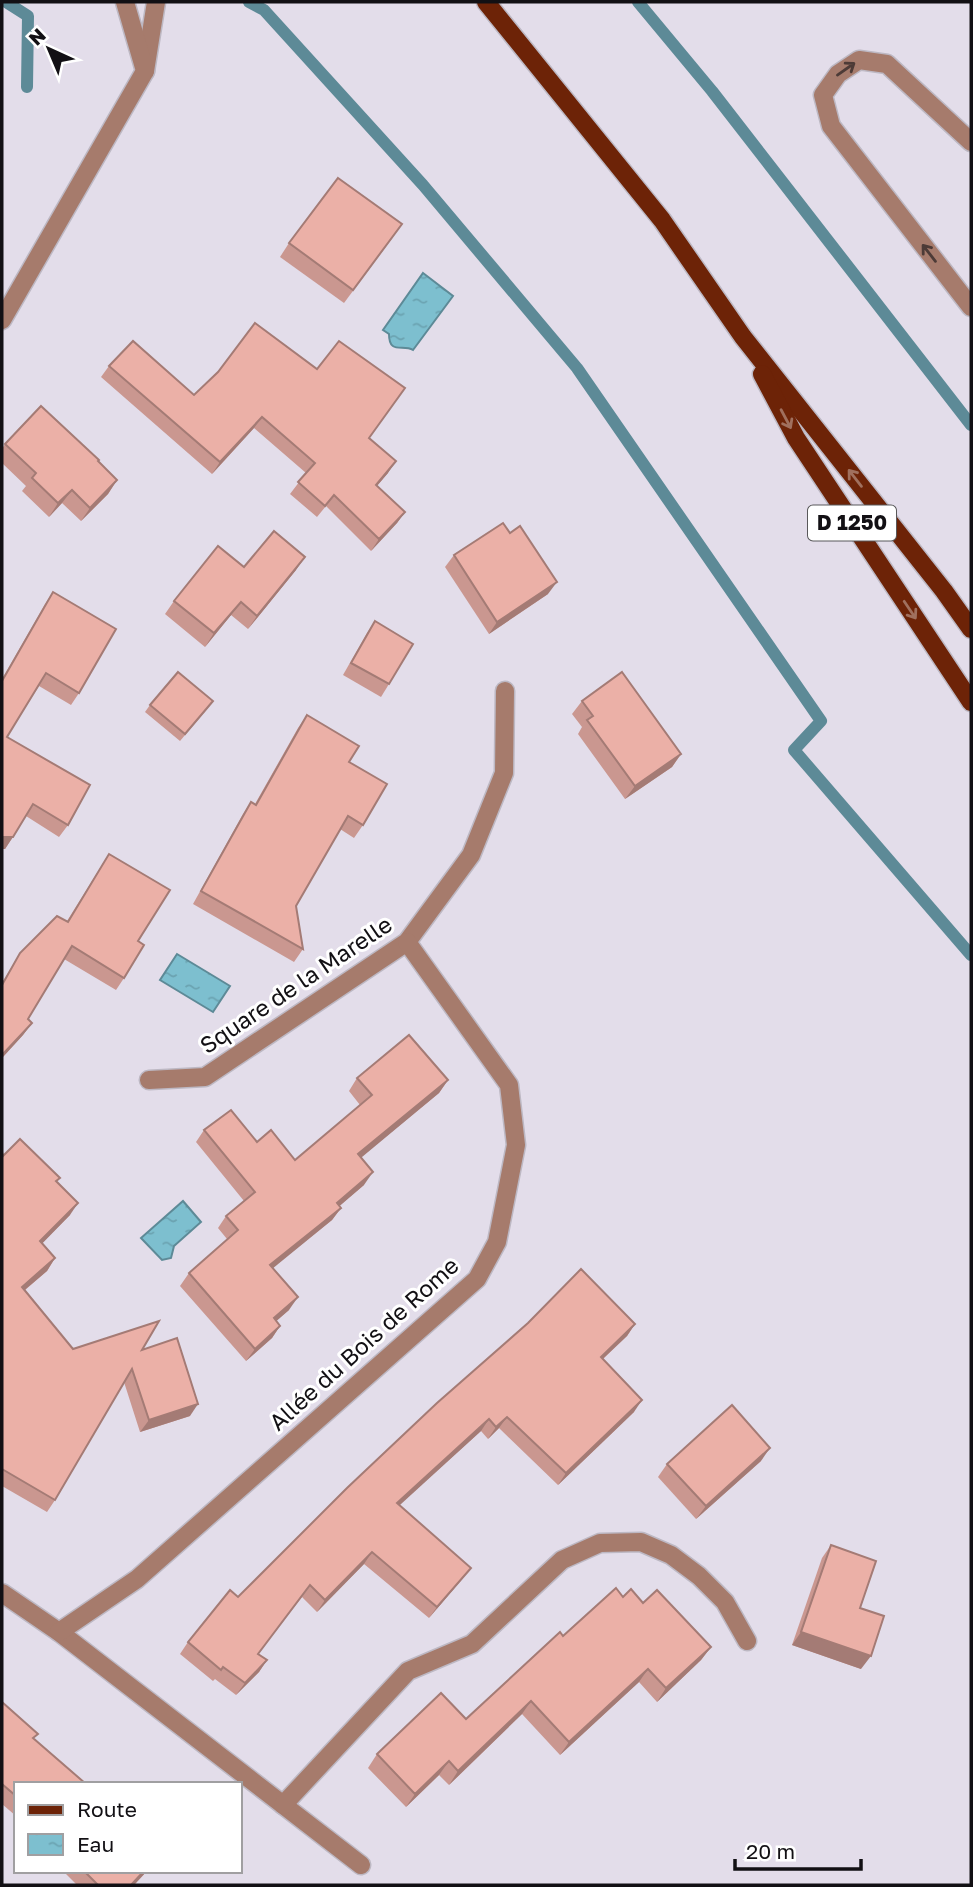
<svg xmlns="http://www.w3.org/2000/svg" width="973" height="1887" viewBox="0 0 973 1887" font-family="'Golos Text',sans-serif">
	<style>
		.water { fill: url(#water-ripples); stroke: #5d8a97; stroke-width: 2 }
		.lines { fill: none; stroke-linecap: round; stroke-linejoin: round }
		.stream { stroke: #5d8a97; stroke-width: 12 }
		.service-casing { stroke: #bdb8c3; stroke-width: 21 }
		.minor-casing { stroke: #bdb8c3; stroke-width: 21 }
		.tertiary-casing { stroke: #bdb8c3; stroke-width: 21 }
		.primary-casing { stroke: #bdb8c3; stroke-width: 21 }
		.service { stroke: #a67b6c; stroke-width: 18 }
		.minor { stroke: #a67b6c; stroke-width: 18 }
		.tertiary { stroke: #a67b6c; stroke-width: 18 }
		.primary { stroke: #6d2307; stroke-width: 18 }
		.wall { fill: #ca9790 }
		.shaded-wall { fill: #a47b75 }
		.building { fill: #ebb0a7; stroke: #a47b75; stroke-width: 2 }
		.oneway { stroke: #4d3b37 }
		.oneway2 { stroke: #a0705e }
		.labels { text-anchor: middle; stroke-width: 6; stroke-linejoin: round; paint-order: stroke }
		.shield { fill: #fff; stroke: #59585a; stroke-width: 2 }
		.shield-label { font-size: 21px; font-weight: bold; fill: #121014 }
		.street-label { font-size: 23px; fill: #121014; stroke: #fff }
	</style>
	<defs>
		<pattern id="water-ripples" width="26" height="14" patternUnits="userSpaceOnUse" patternTransform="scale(1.75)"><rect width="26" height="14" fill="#7dbfcf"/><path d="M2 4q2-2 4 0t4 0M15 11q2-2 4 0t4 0" fill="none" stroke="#6ba3b1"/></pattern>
	</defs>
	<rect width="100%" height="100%" fill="#e3ddea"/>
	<g class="water">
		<path d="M423 273 453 296 413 350C403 344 389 355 389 334L383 330Z"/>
		<polygon points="177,954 230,986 213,1012 160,980"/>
		<polygon points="183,1201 201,1222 174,1246 171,1258 162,1260 141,1238"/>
	</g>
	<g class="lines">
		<g class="stream">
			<polyline points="6,2 28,16 27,87"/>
			<polyline points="249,2 264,10 423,185 577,368 821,721 794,750 971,955"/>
			<polyline points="638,2 712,91 971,425"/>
		</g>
		<g class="service-casing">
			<polyline id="service" points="971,142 887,64 859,60 838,74 823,95 831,126 971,307"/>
		</g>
		<g class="minor-casing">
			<g id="minor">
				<polyline points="145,71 156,2"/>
				<polyline points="149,1080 205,1077 407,942 471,855 504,773 505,691"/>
				<polyline points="2,1593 59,1632 361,1865"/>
				<polyline points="59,1632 137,1579 477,1279 497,1242 516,1145 509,1085 407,942"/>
				<polyline points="283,1805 408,1671 472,1644 562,1560 600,1543 641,1542 671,1555 699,1576 725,1602 747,1641"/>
			</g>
		</g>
		<g class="tertiary-casing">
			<polyline id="tertiary" points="2,320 145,71 125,2"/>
		</g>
		<g class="primary-casing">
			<g id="primary">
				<polyline points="486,2 662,220 743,337 944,591 971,629"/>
				<polyline points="762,374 796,438 971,702"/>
			</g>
		</g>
		<use href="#service" class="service"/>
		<use href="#minor" class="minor"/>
		<use href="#tertiary" class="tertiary"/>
		<use href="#primary" class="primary"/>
	</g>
	<g class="wall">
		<polygon points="393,237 344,303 280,257 289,243"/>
		<polygon points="109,366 194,395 369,439 388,473 377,486 405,512 397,523 371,551 326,506 317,517 290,494 306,473 254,428 212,474 101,377"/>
		<polygon points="5,444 98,462 117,480 108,494 81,521 62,503 49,517 22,491 26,486 2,463 2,449"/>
		<polygon points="454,555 548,594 489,634 445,567"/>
		<polygon points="244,567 296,570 248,629 231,615 205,647 165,614 174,601"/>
		<polygon points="53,592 79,693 71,705 39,686 7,737 68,825 59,837 26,816 5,849 2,849 2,679 45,604"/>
		<polygon points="375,621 389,684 381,697 343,675 367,633"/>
		<polygon points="582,701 681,754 672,767 625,799 578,734 582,727 572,714"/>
		<polygon points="150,705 208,708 180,741 145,712"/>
		<polygon points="307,715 349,762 363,825 354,838 340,829 296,906 303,949 294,962 193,904 243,814 251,802 255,804 298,728"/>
		<polygon points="109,854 138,941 124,978 116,990 64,959 28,1019 32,1023 23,1035 2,1058 2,983 20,953 67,921"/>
		<polygon points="357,1078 448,1080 439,1093 361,1157 364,1185 339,1206 341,1208 332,1220 272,1268 289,1310 276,1321 280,1326 272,1338 246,1361 180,1286 189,1273 227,1239 218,1228 226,1216 244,1201 196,1142 204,1130 257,1142 295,1160 360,1105 349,1091"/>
		<polygon points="2,1152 3,1156 60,1178 57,1182 70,1215 42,1243 55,1258 47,1271 25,1290 73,1349 142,1350 190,1416 140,1432 124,1382 55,1500 47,1512 2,1486"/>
		<polygon points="635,1324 627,1336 603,1359 634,1412 558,1485 499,1428 488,1439 481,1431 399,1505 462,1579 429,1618 364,1564 317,1612 302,1597 258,1654 267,1660 259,1672 236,1695 215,1679 213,1681 180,1654 188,1642 238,1597 347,1488"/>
		<polygon points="761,1461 696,1519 658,1477 667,1464"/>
		<polygon points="831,1545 861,1669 792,1645 822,1558"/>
		<polygon points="623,1597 643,1603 711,1647 701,1660 657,1702 639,1682 560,1755 522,1714 449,1785 439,1775 406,1807 368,1768 377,1754 466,1719"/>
		<polygon points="2,1702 34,1739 16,1784 16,1816 2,1804"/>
		<polygon points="63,1871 147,1871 134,1885 77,1885"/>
	</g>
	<g class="shaded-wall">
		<polygon points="262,417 254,428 212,474 220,462"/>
		<polygon points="396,461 388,473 368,496 376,485"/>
		<polygon points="117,480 108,494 81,521 90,508"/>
		<polygon points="72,490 62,503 49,517 58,503"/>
		<polygon points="405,512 397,523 371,551 379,539"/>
		<polygon points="305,557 296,570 248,629 257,616"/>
		<polygon points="557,582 548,594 489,634 497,622"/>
		<polygon points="241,602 231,615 205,647 214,633"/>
		<polygon points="681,754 672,767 625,799 635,786"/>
		<polygon points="2,837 13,837 5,849 2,849"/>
		<polygon points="32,1023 23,1035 2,1058 2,1055"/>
		<polygon points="448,1080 439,1093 350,1167 358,1154"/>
		<polygon points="373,1172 364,1185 328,1216 337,1203"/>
		<polygon points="78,1203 70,1215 32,1254 40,1241"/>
		<polygon points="341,1208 332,1220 261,1278 270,1265"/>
		<polygon points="55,1258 47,1271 14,1299 22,1287"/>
		<polygon points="298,1297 289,1310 265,1331 274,1318"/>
		<polygon points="635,1324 627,1336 593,1368 601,1357"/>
		<polygon points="280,1326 272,1338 246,1361 255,1349"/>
		<polygon points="642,1400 634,1412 558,1485 566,1473"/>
		<polygon points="198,1404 190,1416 140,1432 149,1420"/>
		<polygon points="507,1417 499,1428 488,1439 496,1427"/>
		<polygon points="489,1419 481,1431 389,1515 397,1503"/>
		<polygon points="770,1448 761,1461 696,1519 706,1506"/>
		<polygon points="372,1552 364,1564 317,1612 325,1600"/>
		<polygon points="471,1568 462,1579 429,1618 437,1607"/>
		<polygon points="801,1632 871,1656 861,1669 792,1645"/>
		<polygon points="711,1647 701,1660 657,1702 666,1688"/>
		<polygon points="267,1660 259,1672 236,1695 245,1683"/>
		<polygon points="648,1669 639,1682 560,1755 569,1742"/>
		<polygon points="531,1701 522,1714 449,1785 458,1771"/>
		<polygon points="449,1761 439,1775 406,1807 415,1794"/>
		<polygon points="144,1871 147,1871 134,1885 131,1885"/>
	</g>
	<g class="building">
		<polygon points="338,178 402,224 353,290 289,243"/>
		<polygon points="255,323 317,369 339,341 405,388 369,438 396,461 376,485 405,512 379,539 334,495 325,506 298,482 315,463 262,417 220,462 109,366 133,341 194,395 218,372"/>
		<polygon points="41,406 99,460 98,461 117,480 90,508 72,490 58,503 32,478 36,473 5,444"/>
		<polygon points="503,523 510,533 520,526 557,582 497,622 454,555"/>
		<polygon points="274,531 305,557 257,616 241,602 214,633 174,601 218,546 244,567"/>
		<polygon points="53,592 116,629 79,693 46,673 7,737 90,785 68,825 33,804 13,837 2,837 2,681"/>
		<polygon points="375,621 413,644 389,684 351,663"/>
		<polygon points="178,672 213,701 185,734 150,705"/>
		<polygon points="622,672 681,754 635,786 587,720 593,716 582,701"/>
		<polygon points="307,715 359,746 349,762 387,784 363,825 348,816 296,906 303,949 201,891 251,802 256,805"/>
		<polygon points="109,854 170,890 138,941 144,945 124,978 72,946 28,1019 32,1023 2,1055 2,985 20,953 57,916 68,922"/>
		<polygon points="409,1035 448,1080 358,1154 373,1172 337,1203 341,1208 270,1265 298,1297 274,1318 280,1326 255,1349 189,1273 238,1230 226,1216 255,1192 204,1130 231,1110 257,1142 271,1130 295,1160 372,1095 357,1078"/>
		<polygon points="20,1139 60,1178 56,1181 78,1203 40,1241 55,1258 22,1287 73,1349 159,1321 142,1350 177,1338 198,1404 149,1420 132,1369 55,1500 2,1469 2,1152 3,1156"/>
		<polygon points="581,1269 635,1324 601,1357 642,1400 566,1473 507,1417 496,1427 489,1419 397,1503 471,1568 437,1607 372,1552 325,1600 310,1585 258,1654 267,1660 245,1683 223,1667 221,1670 188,1642 230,1590 238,1597 347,1488 437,1403 528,1323"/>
		<polygon points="732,1405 770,1448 706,1506 667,1464"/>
		<polygon points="831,1545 876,1561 860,1608 884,1616 871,1656 801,1632"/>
		<polygon points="616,1588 623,1597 631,1589 643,1603 657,1590 711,1647 666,1688 648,1669 569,1742 531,1701 458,1771 449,1761 415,1794 377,1754 441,1693 466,1719 560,1632 563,1636"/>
		<polygon points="2,1702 38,1734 33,1738 86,1784 16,1784 16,1796 2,1784"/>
		<polygon points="84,1871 144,1871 131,1885 98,1885"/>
	</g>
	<defs><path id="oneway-shaft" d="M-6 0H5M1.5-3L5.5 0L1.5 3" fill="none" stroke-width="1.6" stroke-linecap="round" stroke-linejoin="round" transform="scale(1.75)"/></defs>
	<g class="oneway">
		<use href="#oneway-shaft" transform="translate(846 69) rotate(-35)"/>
		<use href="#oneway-shaft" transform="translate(929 253) rotate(-128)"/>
	</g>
	<g class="oneway2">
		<use href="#oneway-shaft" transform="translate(786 419) rotate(62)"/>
		<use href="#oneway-shaft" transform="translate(855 478) rotate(-128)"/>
		<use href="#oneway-shaft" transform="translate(910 610) rotate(56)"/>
	</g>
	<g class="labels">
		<rect class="shield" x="808" y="505.5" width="88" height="35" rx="5"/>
		<g class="shield-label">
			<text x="852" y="530">D 1250</text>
		</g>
		<g class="street-label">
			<text transform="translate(296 985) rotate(-34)" y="8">Square de la Marelle</text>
			<text transform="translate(364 1344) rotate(-42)" y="8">Allée du Bois de Rome</text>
		</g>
	</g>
	<rect width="973" height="1887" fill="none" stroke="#121014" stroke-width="7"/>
	<rect x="14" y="1782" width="228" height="91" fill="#ffffff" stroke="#a09fa1" stroke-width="2"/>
	<rect x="28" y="1805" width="35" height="10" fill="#6d2307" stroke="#a09fa1" stroke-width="2"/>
	<text x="77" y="1817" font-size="21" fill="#121014">Route</text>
	<rect x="28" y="1834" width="35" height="21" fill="url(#water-ripples)" stroke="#a09fa1" stroke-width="2"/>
	<text x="77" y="1852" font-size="21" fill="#121014">Eau</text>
	<g transform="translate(49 49) rotate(316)" stroke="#ffffff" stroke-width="5" paint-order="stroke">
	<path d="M0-5L12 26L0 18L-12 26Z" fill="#121014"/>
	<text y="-10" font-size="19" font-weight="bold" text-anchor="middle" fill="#121014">N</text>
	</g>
	<path d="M735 1859v10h126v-10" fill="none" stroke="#121014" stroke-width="3.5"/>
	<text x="746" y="1859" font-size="21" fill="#121014" stroke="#ffffff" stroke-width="5" paint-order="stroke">20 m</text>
</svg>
